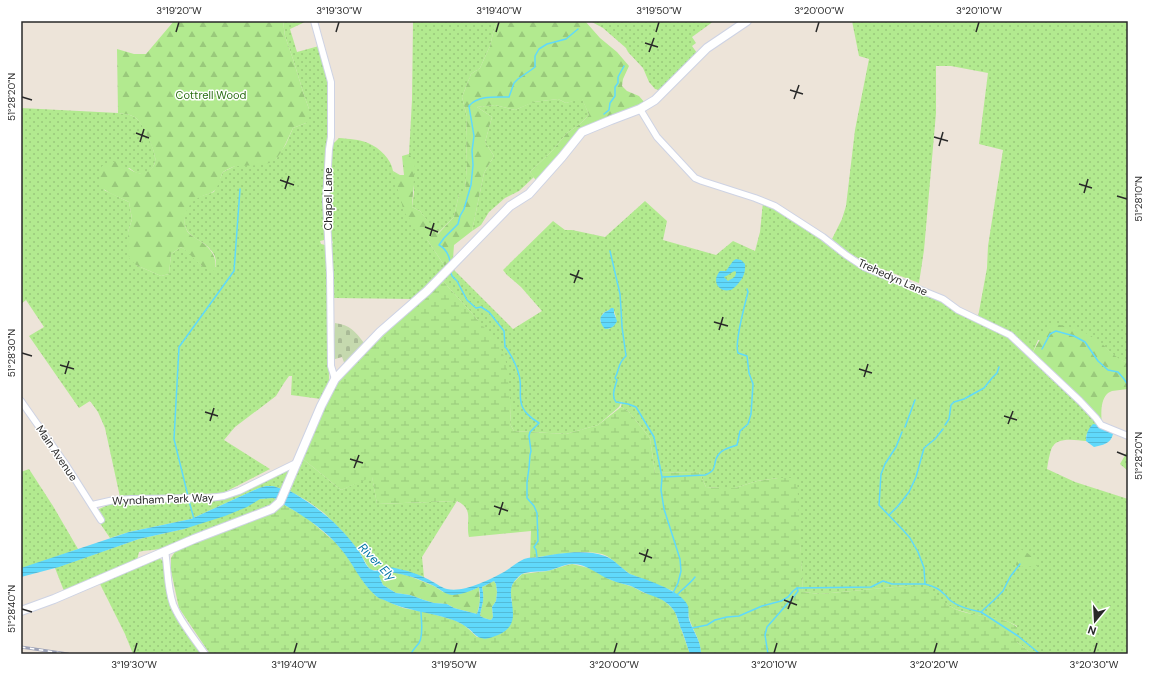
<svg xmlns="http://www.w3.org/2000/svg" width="1149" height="675" viewBox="0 0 1149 675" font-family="'DM Sans',sans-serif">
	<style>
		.grass { fill: url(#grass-dots); fill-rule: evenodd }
		.forest { fill: url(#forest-firs) }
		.wetland { fill: url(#wetland-marsh) }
		.cemetery { fill: url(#cemetery-stones) }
		.water { fill: url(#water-rules); fill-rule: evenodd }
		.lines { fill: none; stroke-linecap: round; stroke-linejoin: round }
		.stream { stroke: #60d9fb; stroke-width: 1.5 }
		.street-casing { stroke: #ced3e4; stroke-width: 8 }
		.secondary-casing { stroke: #ced3e4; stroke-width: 10 }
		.street { stroke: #fff; stroke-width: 6 }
		.secondary { stroke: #fff; stroke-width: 8 }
		.rail-casing { stroke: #9ca1b6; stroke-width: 3 }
		.rail { stroke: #fff; stroke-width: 1.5; stroke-dasharray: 4.5; stroke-linecap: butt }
		.ticks { fill: none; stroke: #292929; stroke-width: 1.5 }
		.labels { text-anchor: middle; stroke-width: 3; stroke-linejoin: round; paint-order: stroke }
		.park-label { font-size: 11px; fill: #296d12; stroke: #fff }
		.street-label { font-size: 11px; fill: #292929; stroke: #fff }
		.water-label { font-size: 12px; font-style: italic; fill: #0075a6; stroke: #fff }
		.neatline { fill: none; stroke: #292929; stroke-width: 1.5 }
		.ticks-label { font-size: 10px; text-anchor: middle; fill: #292929 }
	</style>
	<defs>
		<pattern id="grass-dots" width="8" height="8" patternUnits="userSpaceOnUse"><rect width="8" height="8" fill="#b2ea8f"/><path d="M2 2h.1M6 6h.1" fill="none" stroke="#99c97b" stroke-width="1.8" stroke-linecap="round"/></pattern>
		<pattern id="forest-firs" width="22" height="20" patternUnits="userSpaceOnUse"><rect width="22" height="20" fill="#b2ea8f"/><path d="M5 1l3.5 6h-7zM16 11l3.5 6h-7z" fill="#99c97b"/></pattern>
		<pattern id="wetland-marsh" width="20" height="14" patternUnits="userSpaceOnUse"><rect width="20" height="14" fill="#b2ea8f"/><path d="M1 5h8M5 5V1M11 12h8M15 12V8" fill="none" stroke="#99c97b"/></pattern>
		<pattern id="cemetery-stones" width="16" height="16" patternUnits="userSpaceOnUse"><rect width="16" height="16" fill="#c5d9ae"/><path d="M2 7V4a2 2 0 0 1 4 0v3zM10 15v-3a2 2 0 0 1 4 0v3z" fill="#a9ba96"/></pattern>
		<pattern id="water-rules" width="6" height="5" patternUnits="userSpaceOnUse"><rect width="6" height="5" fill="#60d9fb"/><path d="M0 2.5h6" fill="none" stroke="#53bad7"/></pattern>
	</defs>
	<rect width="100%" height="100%" fill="#ede4d9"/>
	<g class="grass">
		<path d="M283 21H307L290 29 297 52 319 46 330 83 328 141 324 202V240L320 241 321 244 325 245 328 278 329 382 321 399 291 395 292 376H289L284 383 276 396 235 427 224 440 270 469 223 493 120 497 105 428 98 412 90 401 79 408 29 336 44 327 26 300 21 304V108L118 113C124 114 131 114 136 118 143 123 155 149 155 158 156 168 147 176 137 173 134 172 131 169 129 168L104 190 129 202 132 219 128 232 136 265 161 276 169 274 171 254 181 247 187 251 202 266 216 267C216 264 216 260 215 257 213 251 206 244 200 241 197 239 193 237 190 234 182 227 183 210 191 202 196 196 206 195 214 192L223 172 235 166 276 159 286 144 293 128 306 123 309 109 304 95 293 59 285 36Z"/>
		<polygon points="413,21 499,21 495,25 490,46 480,68 471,74 462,97 467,117 466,138 467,163 465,192 459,194 454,217 437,234 420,211 412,207 414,192 409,154 412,100"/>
		<polygon points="590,21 714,21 692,37 696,43 692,46 697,53 659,90 655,89 649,82 643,68 628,52 626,48 603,28"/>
		<polygon points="852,21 1128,21 1128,363 1118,359 1099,342 1038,340 1033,352 1010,332 978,317 987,268 988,246 1003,150 979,144 988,73 951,66 936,66 936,113 924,250 919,283 869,264 847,252 832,239 842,219 846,206 855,130 869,59 859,56"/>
		<polygon points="582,98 589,115 580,124 567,133 552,151 530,172 534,177 519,191 505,198 489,212 481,225 472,231 484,173 494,156 485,142 492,117 477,107 495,105 515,110 533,102 558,99 566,103"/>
		<path d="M339 138C349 139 359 139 368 143 380 148 391 159 393 171L428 241 446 268 415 299 333 298 331 244 333 243 332 240H330L328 198 332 146 334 143Z"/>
		<path d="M645 201 667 221 663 240 716 255 733 241 755 251 760 232 763 202 770 206 800 224 845 257 931 293 1007 335 1021 347 1049 377 1070 395 1089 413 1098 425 1086 435V441C1075 440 1055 436 1051 450 1049 456 1048 463 1047 469L1075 482 1128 499V654H1032L1017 642V626L1007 621 972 614 955 609 943 602 905 586 820 594 803 592 796 478H778L757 481 735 488H720L706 487 699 472 655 473 650 438 629 412 621 407 622 401 619 407 598 425 566 434 514 431 510 424 511 407 478 320 442 280 453 269 513 329 542 311 521 287 507 275 503 270 553 221 565 230H572L605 237ZM613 308 616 317 615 324 609 329 600 321 603 313Z"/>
		<polygon points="1128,450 1128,471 1120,464"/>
		<polygon points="303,459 341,490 372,476 377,504 457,501 422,557 424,577 399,569 387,568 378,570 371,570 367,565 359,551 343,532 324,513 309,502 290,491"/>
		<path d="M291 468 282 489C273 486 267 486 259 488L191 519 129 532 110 538 91 510 95 511 112 503 120 502 210 500Z"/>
		<polygon points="29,469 53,506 78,549 30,566 21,568 21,472"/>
		<polygon points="266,498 273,498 277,499 273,504 255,513 161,549 143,551 139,552 137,560 64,591 55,568 139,539 184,529 260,499"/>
		<polygon points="158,558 162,560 164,562 177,618 201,654 133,654 125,634 99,582"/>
	</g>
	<g class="forest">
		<path d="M174 21H283L285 36 293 59 304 95 309 109V119L306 123 293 128C288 138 284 149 277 158 268 168 249 164 238 166 233 166 228 169 223 172 220 177 219 187 214 191 212 193 208 194 205 195 194 199 188 204 185 216 185 219 184 225 186 228 187 233 192 236 197 239 209 246 218 256 215 271 200 270 192 254 181 247L171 254 169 274 161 276 136 265 129 258 128 232 132 219 129 202C110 192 94 192 102 166L116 161C121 164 133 172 138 173 147 175 157 167 155 157 154 148 143 124 136 118 131 114 124 114 118 113L117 49 134 54H146Z"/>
		<polygon points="499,21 585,21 600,38 617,52 629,66 623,79 622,86 627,91 639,96 645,103 615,117 599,120 575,136 537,182 530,172 552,151 567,133 580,124 589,115 582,99 566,103 558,99 534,102 515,110 495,105 477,107 492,117 485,142 494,156 484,173 472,231 454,245 453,259 446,268 428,241 404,212 393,171 400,175 404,175 402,156 409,154 415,163 412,207 420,211 438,234 454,217 459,194 465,191 467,163 466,138 467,117 462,97 471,74 480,68 490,46 495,25"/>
		<path d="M1053 324C1070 326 1086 331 1100 342 1110 351 1115 358 1128 363V389C1123 390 1117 390 1112 391 1100 395 1101 413 1102 423L1033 352 1045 330Z"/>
		<path d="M1020 549C1028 553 1035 557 1037 566L1019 567 1016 565Z"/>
		<polygon points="386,572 398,573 409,576 434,586 443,592 470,591 479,587 480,602 477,614 454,608 447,604 434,603 424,600 410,595 396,593 383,585 379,576 382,573"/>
		<path d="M494 581 496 584 497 592 496 601 492 607 493 617 491 620 484 618 480 616C482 603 485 601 482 587Z"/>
	</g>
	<g class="wetland">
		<path d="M442 280 478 320 500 346 506 362 511 407 510 424 514 431 566 434 598 425 621 407 629 412 650 438 655 473 699 472 706 487 720 488H735L757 481 778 478H797L803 592 820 594 905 586C915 586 926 587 935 594 941 599 947 605 955 609 971 616 989 615 1006 621 1010 622 1014 625 1017 627V642L1032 654H701C701 636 687 625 688 607L673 591 630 574C622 569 615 561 607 556 588 547 550 556 530 558L531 531 469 537C465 521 475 510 457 501L377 504 372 477 341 490 303 459C313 433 325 398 341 375Z"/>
		<polygon points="283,504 307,518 335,542 346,555 365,584 376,596 391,603 403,608 429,613 454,620 464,625 477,637 488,638 501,633 506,630 512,600 510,595 511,588 513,583 522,574 548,571 564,566 572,564 589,568 611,580 633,587 644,593 653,595 663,600 670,606 675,612 690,654 210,654 179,608 171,571 171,558 176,550 253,521 274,512"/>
	</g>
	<path class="cemetery" d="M335 323C350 325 355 331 364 343H368L345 365 342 357 332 360Z"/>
	<g class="water">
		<path d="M736 259 741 260 745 264C746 274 742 280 735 287 733 288 732 290 730 290 723 292 716 287 716 280 716 277 718 273 720 271H726L733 261ZM735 271 736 272C736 278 732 278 728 281L724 277C728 276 731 272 735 271Z"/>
		<path d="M611 308H613L614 309V313L617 321C615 326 611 329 605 329 601 325 598 318 603 314 605 311 609 311 611 308Z"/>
		<path d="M1093 424C1101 425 1108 429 1113 434 1111 444 1102 445 1094 447L1086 441C1086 434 1088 429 1093 424Z"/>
		<polygon points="266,486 273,486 282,489 277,499 273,498 260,499 247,507 225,516 184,529 139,539 59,567 21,577 21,568 129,532 191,519 259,488"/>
		<path d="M290 491C318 507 339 524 358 550 363 556 365 567 372 570 377 572 382 569 387 568 390 567 396 568 399 569 410 571 423 576 433 582 437 584 442 588 447 589 463 593 489 580 504 572 511 568 517 562 524 559 529 557 535 558 539 557 559 553 586 549 605 556 614 559 621 568 630 574 644 579 680 590 687 604 690 609 687 616 690 622 694 633 701 641 701 654H690C687 646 685 639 682 631 678 623 678 614 671 607 664 599 655 597 645 593 640 591 636 588 631 586 625 584 618 583 611 580 598 575 587 564 573 564 563 564 555 570 546 571 539 572 529 571 522 574 520 575 516 579 514 582 503 596 527 623 498 635 492 637 487 640 481 638 476 637 473 632 469 629 464 625 459 622 453 620 430 612 406 611 384 600 381 599 378 598 376 596 360 582 353 563 340 548 326 530 302 515 283 504ZM386 572C402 573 417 578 432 585 439 588 444 594 452 595 461 595 471 591 479 587 481 596 480 606 477 614L454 608 447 604 434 603 424 600 410 595 396 593 383 585 379 576 382 573ZM494 581 496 584 497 592 496 601 492 607 493 617 491 620 484 618 480 616C482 603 485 601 482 587Z"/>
	</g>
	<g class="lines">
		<g class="stream">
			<polyline points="604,114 609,110 610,103 615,96 615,87 618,83 618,77 624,66"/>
			<path d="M610 251 620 294 621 309 622 327 626 356C617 364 620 369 615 378L617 380C615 387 611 396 616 402L628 404 636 407 654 437 662 477 661 490 664 509 680 559 681 571 678 583 673 593"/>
			<path d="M450 262C449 254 446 249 439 245L444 238 458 224 460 216 464 209 471 185 473 165 472 151 474 136 469 106C478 95 496 97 509 97L514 83 518 79 531 70 535 67V56L539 49 547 44 566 39 578 29"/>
			<path d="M451 273 452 276 457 281 467 300 476 308 481 307 489 312 504 331 505 347 507 349C512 357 517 366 519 375 522 385 519 394 521 402 522 411 532 419 539 423L530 432 529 436 531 451 530 455 529 468 527 482V498L534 506 537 513 538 541 534 547 536 550 537 557"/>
			<polyline points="1042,349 1050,334 1056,331 1074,336 1085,342 1098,361 1108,370 1118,372 1124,379 1128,385"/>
			<polyline points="945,425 949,419 951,405 954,402 964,399 984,388 992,378 997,373 999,367"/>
			<polyline points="905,427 915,400"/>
			<polyline points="902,432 896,447 885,464 881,474 879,505 903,530 910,538 918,552 924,568 925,584"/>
			<path d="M663 477 705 475C720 469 711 463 719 454 722 449 731 447 737 445L740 431 748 424 751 414 753 384 749 373 747 356 738 353C734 343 745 304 748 292L747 289"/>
			<polyline points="188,496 174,439 179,347 234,271 240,189"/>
			<polyline points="189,501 194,519"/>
			<polyline points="889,515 898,506 909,492 916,477 924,448 935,439 943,429"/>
			<path d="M677 595C683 588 689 585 695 577"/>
			<polyline points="981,612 1018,636 1040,654"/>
			<path d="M692 628 707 625 715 620 727 617 739 616 762 606 781 601 788 597 793 591 797 588 871 587 883 581 892 584H925C933 586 939 588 944 594 947 596 948 599 951 601 959 607 971 610 981 612L993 601 1003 591 1010 577 1020 564"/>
			<path d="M411 654C413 649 416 647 419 643 424 635 421 620 421 611"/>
			<polyline points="768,654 765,635 767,627 795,595 798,591 797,588"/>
		</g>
		<g class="street-casing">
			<g id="street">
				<polyline points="314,21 331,82 331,137 329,149 326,201 330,274 331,366 335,379"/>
				<polyline points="640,109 657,137 695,178 702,181 755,198 775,206 823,237 846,255 864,267 943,299 958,310 1010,335 1080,401 1096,418 1101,425 1128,436"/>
				<polyline points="21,401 66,465 101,520"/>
				<polyline points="92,505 114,500 132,499 210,498 224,496 239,491 298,462"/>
				<path d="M165 551C168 568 167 587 173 604 180 622 194 638 205 654"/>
			</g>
		</g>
		<g class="secondary-casing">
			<polyline id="secondary" points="21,611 54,599 194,539 272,509 280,502 321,406 335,379 380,332 427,291 510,206 529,194 562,157 582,132 611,120 640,109 655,100 707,48 747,21"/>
		</g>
		<use href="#street" class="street"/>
		<use href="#secondary" class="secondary"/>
		<g class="rail-casing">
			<polyline id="rail" points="21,647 68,654"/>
		</g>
		<use href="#rail" class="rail"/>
	</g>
	<path class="ticks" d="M176 32 179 22M336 32 339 22M496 32 499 22M656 32 659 22M816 32 819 22M976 32 979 22M645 43 658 47M649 52 654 38M790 90 803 94M22 97 32 100M794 99 799 85M136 133 149 138M934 137 948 141M140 142 144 129M939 146 943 132M280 180 294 185M1079 184 1092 188M285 189 289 176M1084 193 1088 179M1117 196 1127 199M425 227 438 232M430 236 434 223M570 274 583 279M574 283 579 270M714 322 728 326M719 330 723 317M22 353 32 356M60 365 74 369M859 369 872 373M65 374 69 361M864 377 868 364M205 412 218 416M1004 416 1017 420M210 421 214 408M1008 424 1013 411M1117 452 1127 456M350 459 363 463M354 468 359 455M494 506 508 511M499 515 503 502M639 553 652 558M644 562 648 549M784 600 797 605M22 609 32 612M788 609 793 596M134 653 137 643M294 653 297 643M454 653 457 643M614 653 617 643M774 653 777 643M934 653 937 643M1094 653 1097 643"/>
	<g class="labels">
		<g class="park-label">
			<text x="211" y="99">Cottrell Wood</text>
		</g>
		<g class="street-label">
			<text transform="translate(328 199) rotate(-90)" y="4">Chapel Lane</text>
			<text transform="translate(893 277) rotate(24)" y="4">Trehedyn Lane</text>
			<text transform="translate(57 453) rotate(56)" y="4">Main Avenue</text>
			<text transform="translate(163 499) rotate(-2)" y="4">Wyndham Park Way</text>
		</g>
		<g class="water-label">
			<text transform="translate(377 562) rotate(46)" y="4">River Ely</text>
		</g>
	</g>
	<rect width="1149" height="675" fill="none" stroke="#ffffff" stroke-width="44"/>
	<g transform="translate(1095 621) rotate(198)" stroke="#ffffff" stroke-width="3" paint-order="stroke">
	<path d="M0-3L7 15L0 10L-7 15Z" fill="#292929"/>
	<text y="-6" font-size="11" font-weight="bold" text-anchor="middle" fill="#292929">N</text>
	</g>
	<rect x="22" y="22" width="1105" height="631" class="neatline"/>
	<g class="ticks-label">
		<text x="179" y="14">3°19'20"W</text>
		<text x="339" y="14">3°19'30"W</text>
		<text x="499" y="14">3°19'40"W</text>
		<text x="659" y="14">3°19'50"W</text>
		<text x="819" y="14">3°20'00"W</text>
		<text x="979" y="14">3°20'10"W</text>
		<text transform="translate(11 97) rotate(-90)" y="4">51°28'20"N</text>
		<text transform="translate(1138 199) rotate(-90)" y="4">51°28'10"N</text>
		<text transform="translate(11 353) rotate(-90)" y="4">51°28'30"N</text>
		<text transform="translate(1138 456) rotate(-90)" y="4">51°28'20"N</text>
		<text transform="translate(11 609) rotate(-90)" y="4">51°28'40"N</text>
		<text x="134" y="668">3°19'30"W</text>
		<text x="294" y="668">3°19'40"W</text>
		<text x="454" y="668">3°19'50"W</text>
		<text x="614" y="668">3°20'00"W</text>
		<text x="774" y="668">3°20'10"W</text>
		<text x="934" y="668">3°20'20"W</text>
		<text x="1094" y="668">3°20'30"W</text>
	</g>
</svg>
